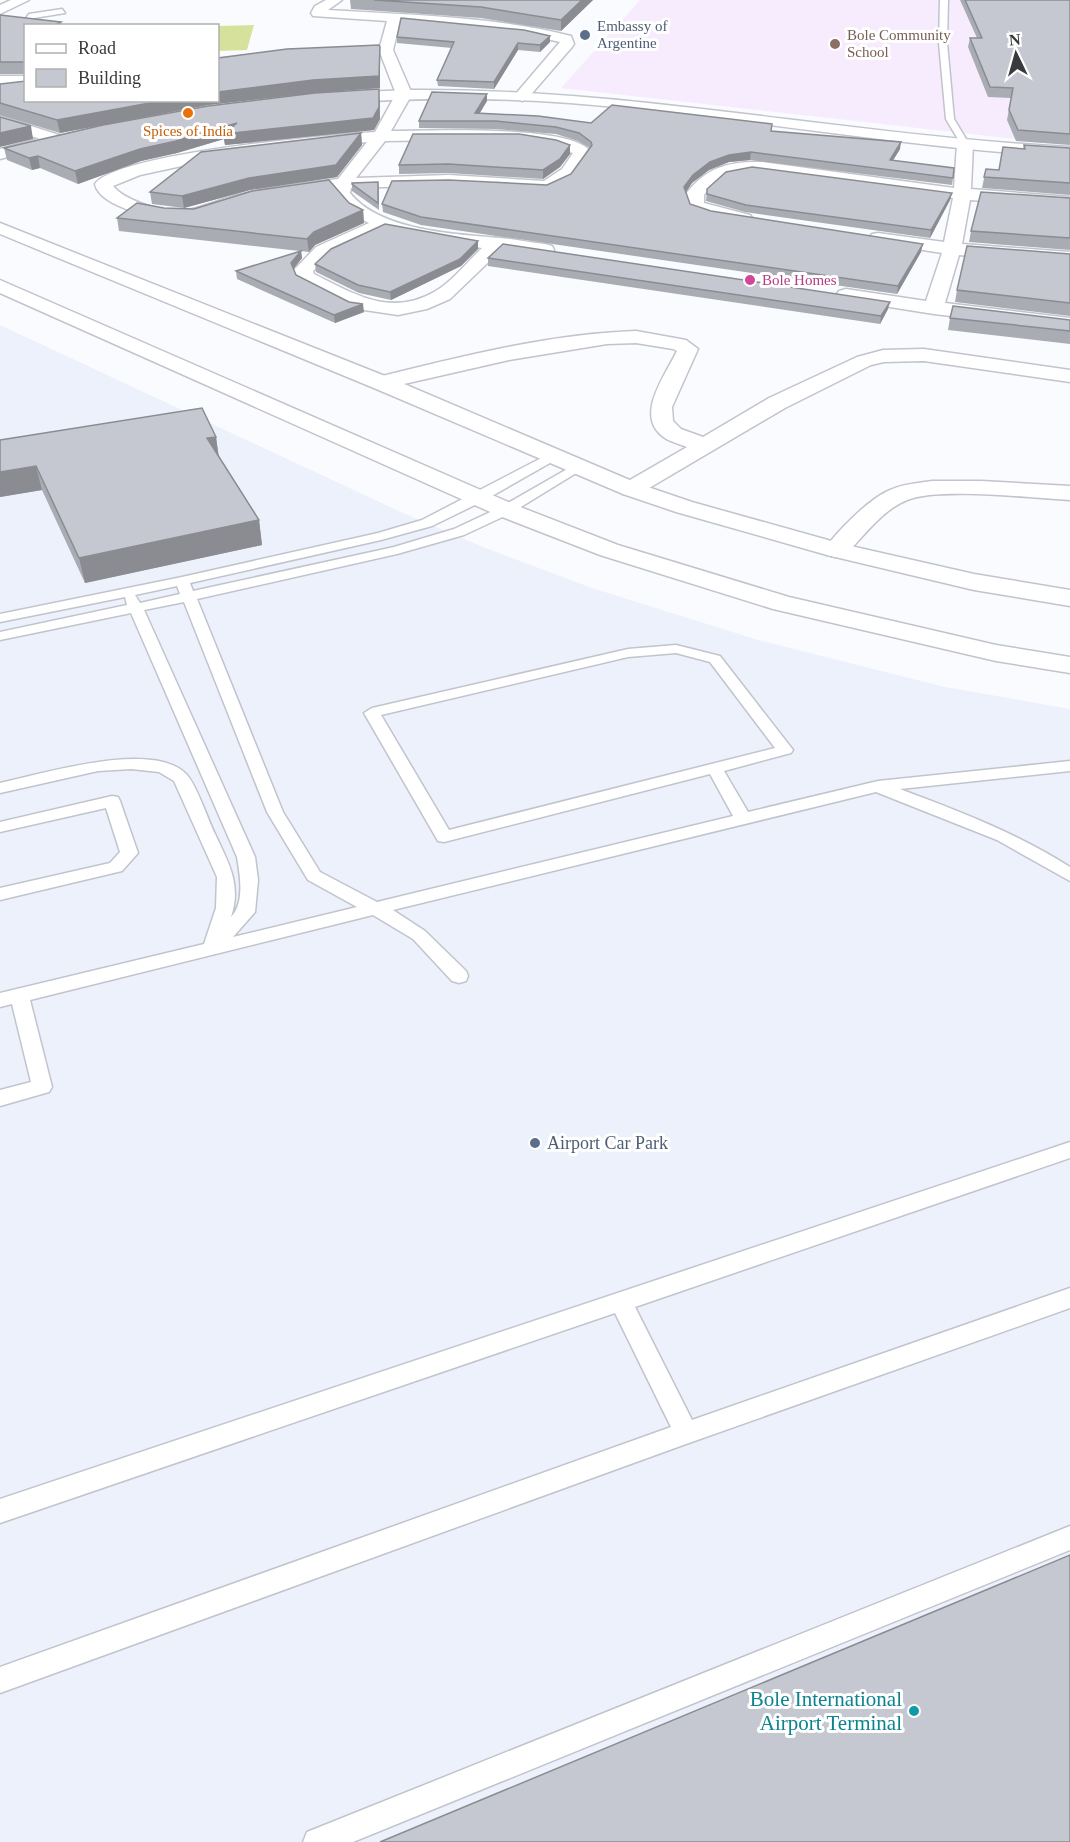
<svg xmlns="http://www.w3.org/2000/svg" width="1070" height="1842" viewBox="0 0 1070 1842" font-family="Georgia,serif">
	<style>
		.built { fill: #ecf1fc }
		.education { fill: #f6ecfd }
		.green { fill: #d6e19b }
		.lines { fill: none; stroke-linecap: round; stroke-linejoin: round }
		.service-casing { stroke: #c1c4cc; stroke-width: 3 }
		.minor-casing { stroke: #c1c4cc; stroke-width: 3 }
		.tertiary-casing { stroke: #c1c4cc; stroke-width: 3 }
		.secondary-casing { stroke: #c1c4cc; stroke-width: 3 }
		.service { fill: #fff; fill-rule: evenodd }
		.minor { fill: #fff; fill-rule: evenodd }
		.tertiary { fill: #fff; fill-rule: evenodd }
		.secondary { fill: #fff; fill-rule: evenodd }
		.wall { fill: #a9acb3 }
		.shaded-wall { fill: #8a8c92 }
		.building { fill: #c5c8d0; stroke: #8a8c92; stroke-width: 1.5 }
		.service-dot { fill: #5c6f8a; stroke: #fff; stroke-width: 2 }
		.education-dot { fill: #8d6e63; stroke: #fff; stroke-width: 2 }
		.food-dot { fill: #e8710a; stroke: #fff; stroke-width: 2 }
		.hotel-dot { fill: #d1479c; stroke: #fff; stroke-width: 2 }
		.culture-dot { fill: #0f9aa8; stroke: #fff; stroke-width: 2 }
		.labels { text-anchor: middle; stroke-width: 6; stroke-linejoin: round; paint-order: stroke }
		.far-service-label { font-size: 15px; fill: #4e5e75; stroke: #fff; text-anchor: start }
		.far-education-label { font-size: 15px; fill: #785e54; stroke: #fff; text-anchor: start }
		.far-food-label { font-size: 15px; fill: #c56008; stroke: #fff }
		.far-hotel-label { font-size: 15px; fill: #b23c85; stroke: #fff; text-anchor: start }
		.service-label { font-size: 18px; fill: #4e5e75; stroke: #fff; text-anchor: start }
		.near-culture-label { font-size: 21px; fill: #0d838f; stroke: #fff; text-anchor: end }
	</style>
	<rect width="100%" height="100%" fill="#f9fbfe"/>
	<polygon class="built" points="0,325 403,513 483,547 592,588 758,640 945,687 1070,709 1070,1842 0,1842"/>
	<polygon class="education" points="640,0 1070,0 1015,139 561,88"/>
	<polygon class="green" points="254,25 247,50 218,51 218,26"/>
	<g class="lines">
		<g class="service-casing">
			<g id="service">
				<polygon points="940,0 948,0 947,43 954,119 969,144 965,147 962,146 946,119 939,43"/>
				<polygon points="62,9 65,13 34,18 27,24 23,22 29,14"/>
				<path d="M553 452 559 456 557 459 483 501 432 526 381 540 190 583 193 591 394 547 454 529 501 507 576 464 580 463 586 467 511 513 464 535 397 554 197 599 283 812 320 872 377 902 733 816 710 774 444 842 438 841 364 713 372 708 628 649 676 645 720 656 793 750 791 753 724 771 748 812 878 781 1070 761V771L900 789C958 811 1017 833 1070 867V881L997 840 876 792 393 910 425 931 466 971 468 976 466 981 459 983 452 981 413 939 373 915 30 1000 52 1087 49 1092 0 1106V1090L31 1082 12 1004 0 1007V993L204 944 216 908 217 877 174 781 159 772 131 769 98 771 0 793V783C42 774 155 739 187 775 197 786 208 820 215 834 228 862 242 884 231 917 245 903 240 875 237 857L131 613 0 640V632L127 605 125 597 0 622V614L182 577 378 533 422 520ZM177 586 180 594 140 603 135 595ZM184 602 267 812 308 880 357 907 233 937 255 912 258 880 255 857 144 610ZM676 653 710 662 775 748 449 830 381 715 628 657Z"/>
				<polygon points="112,796 118,797 120,801 138,853 122,871 0,900 0,888 110,863 120,852 106,808 0,832 0,822"/>
				<polygon points="1070,1142 1070,1158 635,1307 692,1420 1070,1288 1070,1308 686,1444 0,1693 0,1667 671,1427 615,1313 0,1523 0,1499"/>
				<polygon points="1070,1526 1070,1550 353,1842 303,1842 307,1832 317,1828"/>
			</g>
		</g>
		<g class="minor-casing">
			<g id="minor">
				<polygon points="11,0 29,0 0,14 0,5"/>
				<path d="M326 0H342L328 10C409 15 492 16 571 36L574 44 572 47 527 99 522 101 514 96 560 42 524 34 400 22 393 50 412 94 391 131C426 131 570 124 590 151L569 180 546 191 449 185 351 188 350 193C380 231 455 234 500 238 514 239 530 243 545 244L552 246 554 250 552 254 545 256 501 250 450 299 427 309 398 315 351 308 298 281 294 270 316 247 369 223 346 211 332 193 333 190C303 194 272 197 242 204 225 209 207 219 189 220 167 222 100 209 95 184 118 153 330 135 375 132L396 94 379 50 387 21 313 16 311 13 315 6ZM454 140 545 145 573 153 562 169 544 181 449 175 356 178 385 141ZM367 142 338 179C304 183 271 187 238 195 217 200 197 211 176 211 157 210 124 200 113 186L140 175 219 158ZM385 229 422 239 482 248C467 262 452 282 434 292 390 317 354 294 314 274L313 271 330 255Z"/>
				<rect x="0" y="76" width="26" height="8"/>
				<polygon points="0,116 62,136 64,139 56,144 0,126"/>
				<path d="M965 139 973 144 971 189 1070 197V207L970 200 962 244 1070 252V264L959 255 945 303 1070 318V330L934 314 839 299 836 295 839 291 846 289 926 301 942 253 878 243 872 242 869 238 872 234 878 233 944 242 953 198 762 172C737 171 721 174 704 195V203L750 215 753 219 750 223 744 224C732 222 696 217 689 208 686 205 687 198 686 194 706 167 730 161 762 162L954 188 957 144Z"/>
				<path d="M636 331 686 340 698 349 672 407 673 421 681 429 703 437 769 398 857 357 883 350 924 349 1070 370V382L924 361 884 362 871 365 785 408 639 494 631 496 623 494 619 489 623 484 687 447C680 444 671 442 665 438 633 417 665 376 677 351L673 349 636 343 607 344 509 360 382 389 374 388 371 383 374 378C459 357 548 334 636 331Z"/>
				<path d="M932 481H981L1070 486V500C1032 498 939 487 907 500 882 510 863 537 845 555L836 557 827 555 824 550C837 531 869 499 890 490 903 484 918 483 932 481Z"/>
			</g>
		</g>
		<g class="tertiary-casing">
			<g id="tertiary">
				<path d="M412 90C634 88 849 136 1070 147V157C902 148 737 116 570 103 491 97 413 98 334 103L326 98 334 93Z"/>
				<polygon points="49,136 55,138 57,141 55,144 0,159 0,149"/>
			</g>
		</g>
		<g class="secondary-casing">
			<g id="secondary">
				<polygon points="0,223 390,378 639,484 692,502 842,544 974,574 1070,590 1070,606 974,590 827,555 676,512 623,494 374,388 0,234"/>
				<polygon points="0,280 515,505 618,545 789,597 996,645 1070,657 1070,673 996,661 773,609 600,555 497,515 0,293"/>
			</g>
		</g>
		<use href="#service" class="service"/>
		<use href="#minor" class="minor"/>
		<use href="#tertiary" class="tertiary"/>
		<use href="#secondary" class="secondary"/>
	</g>
	<g class="wall">
		<polygon points="350,0 593,0 561,31 481,18 351,9"/>
		<polygon points="960,0 1070,0 1070,145 1016,141 1007,120 1011,98 988,97 968,47 970,38 977,38"/>
		<polygon points="0,15 61,22 62,26 26,26 26,74 0,74"/>
		<polygon points="550,36 550,42 540,52 518,50 494,89 438,86 437,80 452,48 397,43 397,37"/>
		<polygon points="380,47 380,88 314,93 208,105 60,133 0,115 0,84"/>
		<polygon points="380,100 380,119 374,130 225,145 224,139 177,153 141,161 78,184 40,168 32,170 7,160 4,148"/>
		<polygon points="487,101 479,114 591,123 771,131 900,149 893,160 953,178 952,185 750,160 729,162 709,170 692,183 686,192 690,204 711,211 921,252 897,294 421,225 383,212 382,204 547,185 571,174 590,148 578,141 556,134 496,129 419,128 419,121"/>
		<polygon points="361,133 362,145 337,177 250,190 184,208 152,204 150,192"/>
		<polygon points="1024,145 1070,148 1070,195 982,188 986,169 998,170 1023,149"/>
		<polygon points="570,154 560,167 543,179 449,173 399,174 399,165"/>
		<polygon points="378,182 379,189 379,210 352,191 352,184"/>
		<polygon points="707,189 952,193 950,200 930,238 745,212 706,201"/>
		<polygon points="1070,198 1070,250 969,242 971,231"/>
		<polygon points="349,203 363,210 364,223 315,245 309,252 119,231 117,218 164,208 194,209"/>
		<polygon points="478,249 461,266 391,300 359,293 316,272 315,264"/>
		<polygon points="301,251 302,258 293,269 296,275 364,312 335,323 237,279 236,271"/>
		<polygon points="1070,254 1070,316 955,302 957,290"/>
		<polygon points="488,258 888,309 880,324 488,266"/>
		<polygon points="950,318 1070,320 1070,344 948,330"/>
		<polygon points="216,437 219,457 259,520 262,545 85,583 42,490 0,497 0,440"/>
	</g>
	<g class="shaded-wall">
		<polygon points="582,0 593,0 561,31 561,20"/>
		<polygon points="550,36 550,42 540,52 540,45"/>
		<polygon points="518,43 518,50 494,89 494,82"/>
		<polygon points="380,47 380,88 314,93 208,105 60,133 57,120 166,100 218,100 218,92"/>
		<polygon points="379,89 380,119 374,130 225,145 224,139 177,153 141,161 78,184 75,171 140,149 237,123"/>
		<polygon points="487,94 487,101 475,121 475,113"/>
		<polygon points="31,126 33,139 0,147 0,133"/>
		<polygon points="361,133 362,145 337,177 250,190 184,208 182,196"/>
		<polygon points="901,142 900,149 889,167 890,160"/>
		<polygon points="570,145 570,154 560,167 543,179 543,170"/>
		<polygon points="751,152 750,160 729,162 709,170 692,183 684,195 684,187 693,175 710,162 729,155"/>
		<polygon points="38,156 40,168 32,170 29,158"/>
		<polygon points="952,193 950,200 930,238 931,230"/>
		<polygon points="363,210 364,223 315,245 309,252 307,239 314,232"/>
		<polygon points="478,241 478,249 461,266 391,300 390,292"/>
		<polygon points="923,244 921,252 897,294 898,286"/>
		<polygon points="301,251 302,258 292,271 291,263"/>
		<polygon points="890,302 888,309 880,324 881,316"/>
		<polygon points="363,304 364,312 335,323 334,315"/>
		<polygon points="216,437 219,461 207,438"/>
		<polygon points="36,466 42,490 0,497 0,472"/>
		<polygon points="259,520 262,545 85,583 79,558"/>
	</g>
	<g class="building">
		<polygon points="374,0 582,0 561,20 481,7"/>
		<polygon points="965,0 1070,0 1070,134 1018,130 1009,110 1013,88 990,87 970,38 982,38"/>
		<polygon points="0,15 61,22 54,26 26,26 26,62 0,62"/>
		<polygon points="401,18 524,30 550,36 540,45 518,43 494,82 437,80 454,42 397,37"/>
		<polygon points="379,45 380,47 379,76 313,80 218,92 218,58 287,49"/>
		<polygon points="26,81 26,100 166,100 57,120 0,103 0,84"/>
		<polygon points="379,89 379,107 373,118 224,134 237,123 176,141 140,149 75,171 38,156 29,158 4,148 103,125 208,106 315,93"/>
		<polygon points="432,92 487,94 475,113 538,116 591,123 612,105 772,124 771,131 901,142 890,160 954,168 953,178 751,152 729,155 710,162 693,175 684,187 690,204 711,211 923,244 898,286 421,217 382,204 392,181 449,180 547,185 571,174 592,145 591,142 579,133 556,127 496,121 419,121"/>
		<polygon points="0,117 31,126 0,133"/>
		<polygon points="361,133 336,165 249,178 182,196 150,192 201,152"/>
		<polygon points="413,134 519,134 556,140 570,145 560,159 543,170 449,164 399,165"/>
		<polygon points="1024,145 1070,148 1070,183 984,177 986,169 999,170 1003,147 1025,149"/>
		<polygon points="752,167 952,193 931,230 746,205 707,194 707,189 726,172"/>
		<polygon points="329,180 349,203 363,210 314,232 307,239 117,218 137,203 164,208 194,209 252,191"/>
		<polygon points="378,182 378,203 352,184 352,183"/>
		<polygon points="981,192 1070,198 1070,238 971,231"/>
		<polygon points="385,224 478,241 460,259 390,292 358,285 315,264 331,249"/>
		<polygon points="503,244 890,302 881,316 488,258"/>
		<polygon points="967,246 1070,254 1070,303 957,290"/>
		<polygon points="301,251 291,263 296,275 349,302 363,304 334,315 236,271"/>
		<polygon points="953,306 1070,320 1070,331 950,318"/>
		<polygon points="202,408 216,437 207,438 259,520 79,558 36,466 0,472 0,440"/>
		<polygon points="1070,1555 1070,1842 380,1842"/>
	</g>
	<g class="service-dot">
		<circle cx="585" cy="35" r="6"/>
		<circle cx="535" cy="1143" r="6"/>
	</g>
	<circle class="education-dot" cx="835" cy="44" r="6"/>
	<circle class="food-dot" cx="188" cy="113" r="6"/>
	<circle class="hotel-dot" cx="750" cy="280" r="6"/>
	<circle class="culture-dot" cx="914" cy="1711" r="6"/>
	<g class="labels">
		<g class="far-service-label">
			<text x="597" y="31">Embassy of<tspan x="597" dy="17">Argentine</tspan></text>
		</g>
		<g class="far-education-label">
			<text x="847" y="40">Bole Community<tspan x="847" dy="17">School</tspan></text>
		</g>
		<g class="far-food-label">
			<text x="188" y="136">Spices of India</text>
		</g>
		<g class="far-hotel-label">
			<text x="762" y="285">Bole Homes</text>
		</g>
		<g class="service-label">
			<text x="547" y="1149">Airport Car Park</text>
		</g>
		<g class="near-culture-label">
			<text x="902" y="1706">Bole International<tspan x="902" dy="24">Airport Terminal</tspan></text>
		</g>
	</g>
	<rect x="24" y="24" width="195" height="78" fill="#ffffff" stroke="#b0b0b1" stroke-width="1.5"/>
	<rect x="36" y="44" width="30" height="9" fill="#ffffff" stroke="#b0b0b1" stroke-width="1.5"/>
	<text x="78" y="54" font-size="18" fill="#393a3d">Road</text>
	<rect x="36" y="69" width="30" height="18" fill="#c5c8d0" stroke="#b0b0b1" stroke-width="1.5"/>
	<text x="78" y="84" font-size="18" fill="#393a3d">Building</text>
	<g transform="translate(1016 54) rotate(355)" stroke="#ffffff" stroke-width="4.5" paint-order="stroke">
	<path d="M0-4.5L10 22L0 15L-10 22Z" fill="#393a3d"/>
	<text y="-9" font-size="16" font-weight="bold" text-anchor="middle" fill="#393a3d">N</text>
	</g>
</svg>
